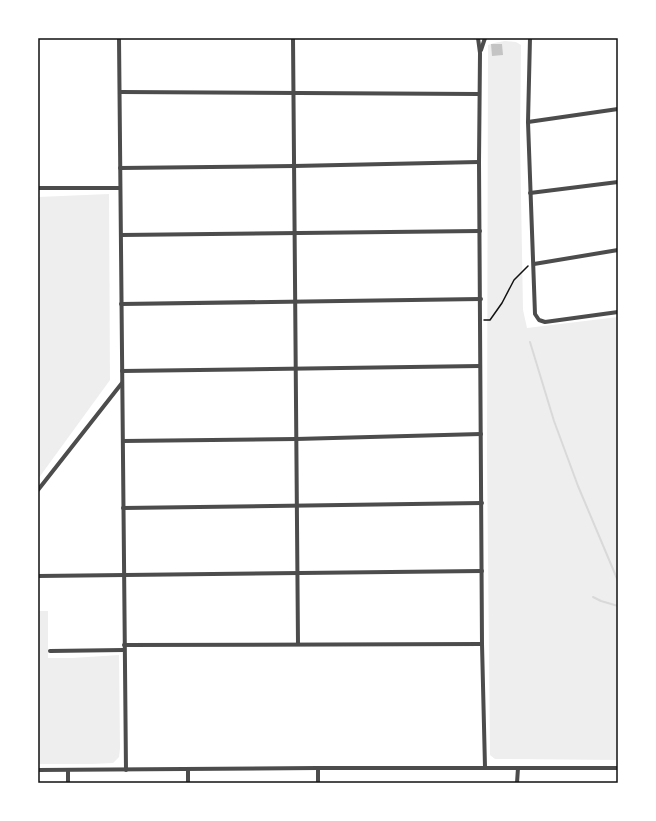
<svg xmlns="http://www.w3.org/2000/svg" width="656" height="821" viewBox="0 0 656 821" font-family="Figtree,sans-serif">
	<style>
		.green { fill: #eee }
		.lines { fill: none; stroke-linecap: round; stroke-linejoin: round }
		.stream { stroke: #d9d9d9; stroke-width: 2 }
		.building { fill: #c4c4c4 }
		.path { stroke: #111; stroke-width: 1.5 }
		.minor { stroke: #4c4c4c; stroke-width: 4 }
		.neatline { fill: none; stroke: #111; stroke-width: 1.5 }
	</style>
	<rect width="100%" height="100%" fill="#fff"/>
	<g class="green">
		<polygon points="505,41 516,42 521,45 520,139 523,310 527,328 618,317 618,760 495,759 490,755 487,456 488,45 494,43"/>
		<polygon points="109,194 110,380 38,479 38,197"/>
		<polygon points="38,611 48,611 48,658 72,658 119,655 120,748 119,757 113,763 92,764 38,764"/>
	</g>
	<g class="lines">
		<g class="stream">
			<polyline points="530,342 554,421 578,486 618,581"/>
			<polyline points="593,597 601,601 618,606"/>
		</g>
	</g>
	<polygon class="building" points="491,44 502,44 503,55 492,56"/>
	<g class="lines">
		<polyline class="path" points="484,320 490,320 502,303 514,280 528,266"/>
		<g class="minor">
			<polyline points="119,38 126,770"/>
			<polyline points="293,38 298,644"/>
			<polyline points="478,38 480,53 479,162 482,644 485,767"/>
			<polyline points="530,38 528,122 535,314 539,320 545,322 618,312"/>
			<polyline points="481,50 485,38"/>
			<polyline points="120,92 479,94"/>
			<polyline points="528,122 618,109"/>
			<polyline points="120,168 294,166 479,162"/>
			<polyline points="38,188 120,188"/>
			<polyline points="530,193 618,182"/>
			<polyline points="121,235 480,231"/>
			<polyline points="534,264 618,250"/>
			<polyline points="121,304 481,299"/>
			<polyline points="122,371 480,366"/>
			<polyline points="123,441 296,439 481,434"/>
			<polyline points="38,490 122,383"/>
			<polyline points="123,508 482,503"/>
			<polyline points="38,576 482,571"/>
			<polyline points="124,645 482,644"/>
			<polyline points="50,651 124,650"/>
			<polyline points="318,768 318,783"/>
			<polyline points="38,770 318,768 618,768"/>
			<polyline points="68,783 68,770"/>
			<polyline points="188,783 188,770"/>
			<polyline points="517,783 518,768"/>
		</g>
	</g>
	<rect width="656" height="821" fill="none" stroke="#ffffff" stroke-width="78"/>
	<rect x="39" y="39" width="578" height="743" class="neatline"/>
</svg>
